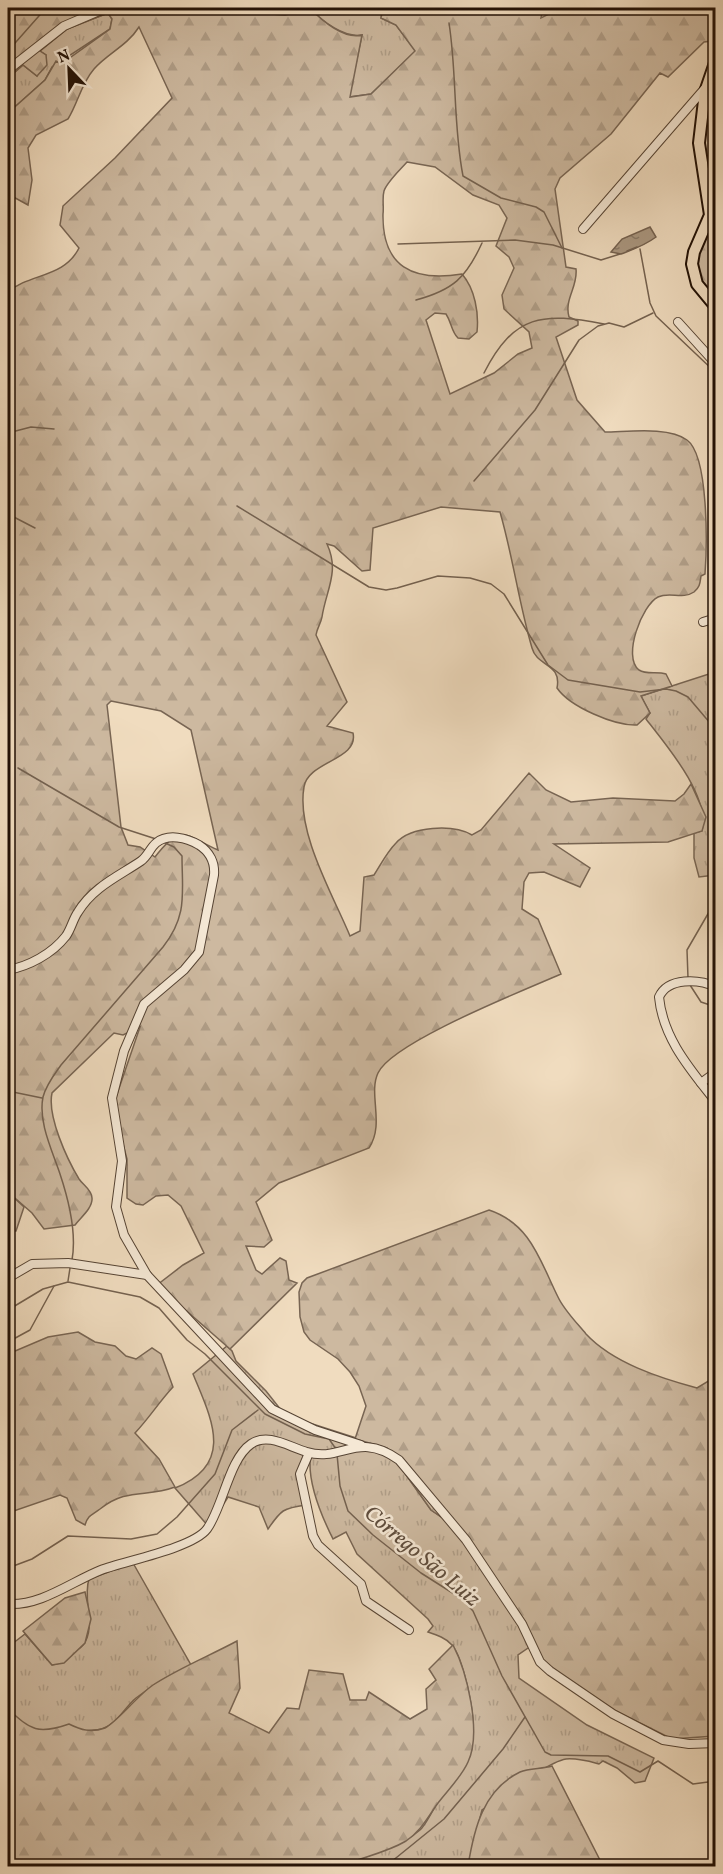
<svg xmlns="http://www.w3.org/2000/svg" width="723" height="1874" viewBox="0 0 723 1874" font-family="Vollkorn,serif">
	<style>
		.grass { fill: url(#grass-tufts); stroke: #786553; stroke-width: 1.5 }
		.forest { fill: url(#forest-firs); stroke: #786553; stroke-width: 1.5; fill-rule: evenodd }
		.water { fill: url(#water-ripples); stroke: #74614f; stroke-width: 1.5 }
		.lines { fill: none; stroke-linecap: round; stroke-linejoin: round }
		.stream { stroke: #74614f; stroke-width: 1.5 }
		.minor-casing { stroke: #564434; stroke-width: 10 }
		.major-casing { stroke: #221106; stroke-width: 14 }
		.minor { stroke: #f5e8d5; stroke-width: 8 }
		.major { stroke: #f0dcbf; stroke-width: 10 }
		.labels { text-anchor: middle; stroke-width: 5; stroke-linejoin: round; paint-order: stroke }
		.water-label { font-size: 22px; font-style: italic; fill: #5f4d3d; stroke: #f5e8d5 }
	</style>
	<defs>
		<pattern id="grass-tufts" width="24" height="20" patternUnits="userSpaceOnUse" patternTransform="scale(1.5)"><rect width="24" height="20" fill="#cdb9a0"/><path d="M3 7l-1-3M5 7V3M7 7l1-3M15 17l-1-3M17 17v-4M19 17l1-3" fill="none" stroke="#b09e88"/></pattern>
		<pattern id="forest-firs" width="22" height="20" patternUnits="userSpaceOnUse" patternTransform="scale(1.5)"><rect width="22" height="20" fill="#cdb9a0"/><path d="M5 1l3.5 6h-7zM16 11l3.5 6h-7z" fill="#b09e88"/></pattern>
		<pattern id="water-ripples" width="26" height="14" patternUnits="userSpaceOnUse" patternTransform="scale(1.5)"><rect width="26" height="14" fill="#aa9780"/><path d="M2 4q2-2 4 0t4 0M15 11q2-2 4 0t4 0" fill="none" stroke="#8a7a67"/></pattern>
	</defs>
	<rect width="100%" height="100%" fill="#f0dcbf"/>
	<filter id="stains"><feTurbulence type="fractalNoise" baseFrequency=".00333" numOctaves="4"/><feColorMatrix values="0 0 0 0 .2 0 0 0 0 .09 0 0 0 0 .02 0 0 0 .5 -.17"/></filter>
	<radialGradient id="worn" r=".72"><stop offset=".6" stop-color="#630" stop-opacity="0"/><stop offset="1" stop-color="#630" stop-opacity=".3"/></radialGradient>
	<g class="grass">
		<path d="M317 8H383L381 18 396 25 416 51 371 94 349 97 362 35C344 38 323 22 311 9Z"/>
		<polygon points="108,13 112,19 110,29 52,67 45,80 8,113 8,78 23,65 37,76 46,55 40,51 67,29"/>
		<path d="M715 672V875L699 877 694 858V833L702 831C710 796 667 746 646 719L650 713 641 696Z"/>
		<polygon points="8,1192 24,1207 16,1231 8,1231"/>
		<path d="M227 1346 232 1351 236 1361 266 1391 281 1410 297 1419 387 1448 431 1510 456 1527 477 1551 525 1621 531 1646 518 1655 519 1678 587 1725 654 1758 645 1781 635 1783 617 1768 603 1761 599 1764C588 1761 578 1758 566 1759 547 1762 501 1798 482 1810L468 1866H341C368 1855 397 1849 420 1830 429 1823 472 1735 473 1724 473 1707 463 1658 452 1645 446 1638 437 1635 428 1632L433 1626 428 1619 357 1554 346 1532 333 1539C322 1517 309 1485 310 1461L301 1473 306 1505C283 1508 281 1510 268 1529L259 1507 228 1497 209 1527 175 1488C236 1464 211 1418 193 1374Z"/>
		<path d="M133 1563 191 1665C171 1675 153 1685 136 1698 124 1708 117 1724 102 1729 89 1732 44 1730 29 1729L8 1709V1647L25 1634 52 1665C63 1663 64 1661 72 1654 75 1650 80 1649 83 1645 97 1627 82 1600 89 1579Z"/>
	</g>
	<g class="forest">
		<path d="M8 8H267L271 14 285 15 311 9C322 21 345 40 362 35L350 97 371 94 415 51 396 25 381 18 383 8H543L541 18 561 8H715V26L712 41 704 42 668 77 660 73 611 134 560 178 555 189 566 267 576 269C578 287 564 299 569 317L578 321V325L556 337 577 400 605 432C626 432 669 426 687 440 709 456 707 547 705 574L701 576C700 583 700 587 694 592 682 600 670 591 658 597 642 605 622 657 639 670 647 675 657 671 666 674L672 686 641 696 650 713 637 725C615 726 570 707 557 688 562 663 537 667 532 648 519 604 513 557 500 512L441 507 373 528 370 570 362 571 334 546 327 544C340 572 326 590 322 617 321 623 317 628 316 635L347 702 327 726 353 733C359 760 308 761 304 787 296 832 333 895 350 936L360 931 364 877 374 875C381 864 387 852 396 843 411 826 453 824 472 835L481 830 529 773 546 790 571 802 613 798 675 801 684 794 691 784 706 817 702 831 668 842 554 844 590 868 580 887 544 872 529 873 524 882 522 909 538 919 561 974C525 990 392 1042 378 1073 368 1094 385 1124 369 1148L279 1183 256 1202 272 1240 264 1247 246 1246 256 1270 262 1274 280 1258 286 1261 289 1280 297 1283 230 1349 157 1285 183 1265 204 1253 181 1206 168 1195 156 1196 143 1205 136 1204 127 1198V1159L113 1106 140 1027 123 1035 114 1033 52 1093C47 1116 67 1159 79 1179 83 1185 92 1190 92 1198 93 1208 80 1218 75 1225L44 1229 32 1213 8 1192V1164L14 1151 8 1139V292C30 273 64 278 79 248L60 225 63 206 115 158 172 98 139 27C127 46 108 53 94 69 81 84 78 103 68 119L36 135 28 148 32 180 28 205 8 194V113L45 80 56 61 61 64 110 29 112 19 108 13 67 29 40 51 46 55 47 65 37 76 23 65 8 78ZM407 162 435 167 473 195 499 205 507 218 496 246 509 257 514 268 502 295 504 309 529 332 532 348 518 354 494 373 450 394 426 320 435 313 446 314C452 323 451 331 458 338L469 339 477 332C479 313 475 289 462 274 413 282 382 267 383 214 384 207 382 198 384 191 387 182 400 170 407 162ZM111 701 161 711 191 730 218 850C185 836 183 821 155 857L140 847 128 845 121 827 107 705Z"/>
		<polygon points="715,70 715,119 713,108 704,108"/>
		<path d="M715 215V301C686 273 700 249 712 216Z"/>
		<path d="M489 1210C531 1224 540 1261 558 1297 564 1310 577 1323 586 1334 613 1363 660 1378 697 1388L715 1377V1736L672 1739 566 1686 539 1660 525 1621 477 1551 456 1527 431 1510 387 1448 355 1439 366 1406 359 1386 350 1372 338 1359 310 1340 304 1332 300 1317 299 1292 302 1283 307 1278Z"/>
		<path d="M78 1332 95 1342 115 1346 126 1356 136 1359 152 1348 161 1354 173 1387C159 1402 150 1417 135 1433L159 1459 175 1487C146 1498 128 1487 100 1509 92 1515 88 1515 85 1525L76 1520 67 1498 60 1495 8 1513V1354L48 1337Z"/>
		<polygon points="85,1592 91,1619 85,1643 64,1663 52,1665 23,1631 65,1598"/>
		<path d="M237 1641 240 1688 229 1713 269 1733 287 1708 299 1709 309 1670 343 1674 350 1700H366L369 1692 410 1719 427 1709 426 1689 436 1680 429 1669 453 1645C467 1672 482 1733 468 1762 462 1776 448 1790 438 1803 427 1818 422 1830 406 1841 386 1853 362 1857 341 1866H8V1709C31 1730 38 1735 69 1724 81 1730 91 1733 105 1728 116 1723 138 1695 153 1685 179 1668 209 1656 237 1641Z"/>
		<path d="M552 1766 603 1866H468C474 1829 483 1790 520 1772 529 1768 542 1769 552 1766Z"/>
	</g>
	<path class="water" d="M650 227 656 237C644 246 634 249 621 254L611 252 622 239Z"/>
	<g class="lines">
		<g class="stream">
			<path d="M449 23C457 74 453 125 463 176L501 198 536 207 544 212 562 248"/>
			<polyline points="8,51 46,8"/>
			<polyline points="398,244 515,240 553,245 601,260 620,254"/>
			<polyline points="640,249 650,303 656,316 716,373"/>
			<polyline points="627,251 637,247"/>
			<path d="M416 300C453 290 466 278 482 243"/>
			<path d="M484 373C514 314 543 312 604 324"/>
			<polyline points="8,433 31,427 54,429"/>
			<polyline points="474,481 535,410 579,340 598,326 609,323 624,327 653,313"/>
			<polyline points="237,506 369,587 386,590 397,588 438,576 470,578 491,584 504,594 548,665 568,680 640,692 666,689 676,691 688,697 716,730"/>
			<polyline points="8,514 35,528"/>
			<polyline points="18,768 119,827 156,839"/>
			<polyline points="688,978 687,950 716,900"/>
			<polyline points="690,985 701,1002 716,1007"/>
			<polyline points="8,1091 42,1098"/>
			<path d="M72 1260C77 1232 69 1201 60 1174 52 1150 38 1122 43 1097 46 1085 54 1075 61 1065L163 947C188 915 182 893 182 856L174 847 163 842"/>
			<polyline points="68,1281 70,1268"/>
			<polyline points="8,1310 43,1289 68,1282 140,1297 159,1308 187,1340 205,1354 265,1414 305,1434 329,1439 336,1449"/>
			<polyline points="8,1342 30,1330 54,1286"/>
			<polyline points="337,1454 340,1486 348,1511 373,1535 421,1573 462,1599 473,1611 502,1676 545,1752 551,1755 608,1756 640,1772 658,1761 693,1784 708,1782 716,1785"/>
			<polyline points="8,1568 32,1559 68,1536 131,1539 157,1534 177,1517 215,1474 232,1430 258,1410"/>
			<polyline points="386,1866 444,1819 503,1749 525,1717"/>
		</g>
		<g class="minor-casing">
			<g id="minor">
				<polyline points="8,70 64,26 106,8"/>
				<polyline points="583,229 706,87"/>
				<polyline points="678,322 716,364"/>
				<polyline points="703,622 716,618"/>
				<path d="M8 970C29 966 52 954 66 936 71 929 73 919 78 912 93 887 119 876 141 861 148 856 150 848 156 843 168 833 187 838 199 845 210 852 215 863 214 875L199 952 184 970 144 1004 124 1051 112 1098 122 1161 116 1207 124 1235 147 1275"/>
				<path d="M716 987C699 979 668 977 659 997 663 1039 691 1070 716 1102"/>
				<polyline points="701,1083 716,1072"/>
				<polyline points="8,1278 32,1264 68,1263 147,1275 272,1409 315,1430 361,1445"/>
				<polyline points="309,1453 300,1474 313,1536 318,1545 361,1584 366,1601 409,1630"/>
				<path d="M8 1604C41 1606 71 1582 101 1570 125 1561 193 1548 207 1529 223 1507 229 1459 251 1444 268 1432 289 1447 307 1452 341 1463 358 1430 399 1460L466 1540 522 1624 540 1662 550 1671 613 1714 663 1740 689 1744 716 1743"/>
			</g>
		</g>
		<g class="major-casing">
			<polyline id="major" points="716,60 705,92 699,143 710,215 694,252 692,264 697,284 716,307"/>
		</g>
		<use href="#minor" class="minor"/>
		<use href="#major" class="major"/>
	</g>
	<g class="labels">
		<g class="water-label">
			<text transform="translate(423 1555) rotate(40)" y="8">Córrego São Luiz</text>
		</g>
	</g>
	<rect width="723" height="1874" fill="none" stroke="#f0dcbf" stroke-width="30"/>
	<rect x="9" y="9" width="705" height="1856" fill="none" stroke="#221106" stroke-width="3"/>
	<rect x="15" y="15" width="693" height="1844" fill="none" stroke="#221106" stroke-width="1.5"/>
	<g transform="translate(69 69) rotate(337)" stroke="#f5e8d5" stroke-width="4.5" paint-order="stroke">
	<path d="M0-4.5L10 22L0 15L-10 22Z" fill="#221106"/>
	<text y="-9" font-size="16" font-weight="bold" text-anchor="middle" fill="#221106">N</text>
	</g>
	<rect width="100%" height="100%" filter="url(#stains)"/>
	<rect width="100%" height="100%" fill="url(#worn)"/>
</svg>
